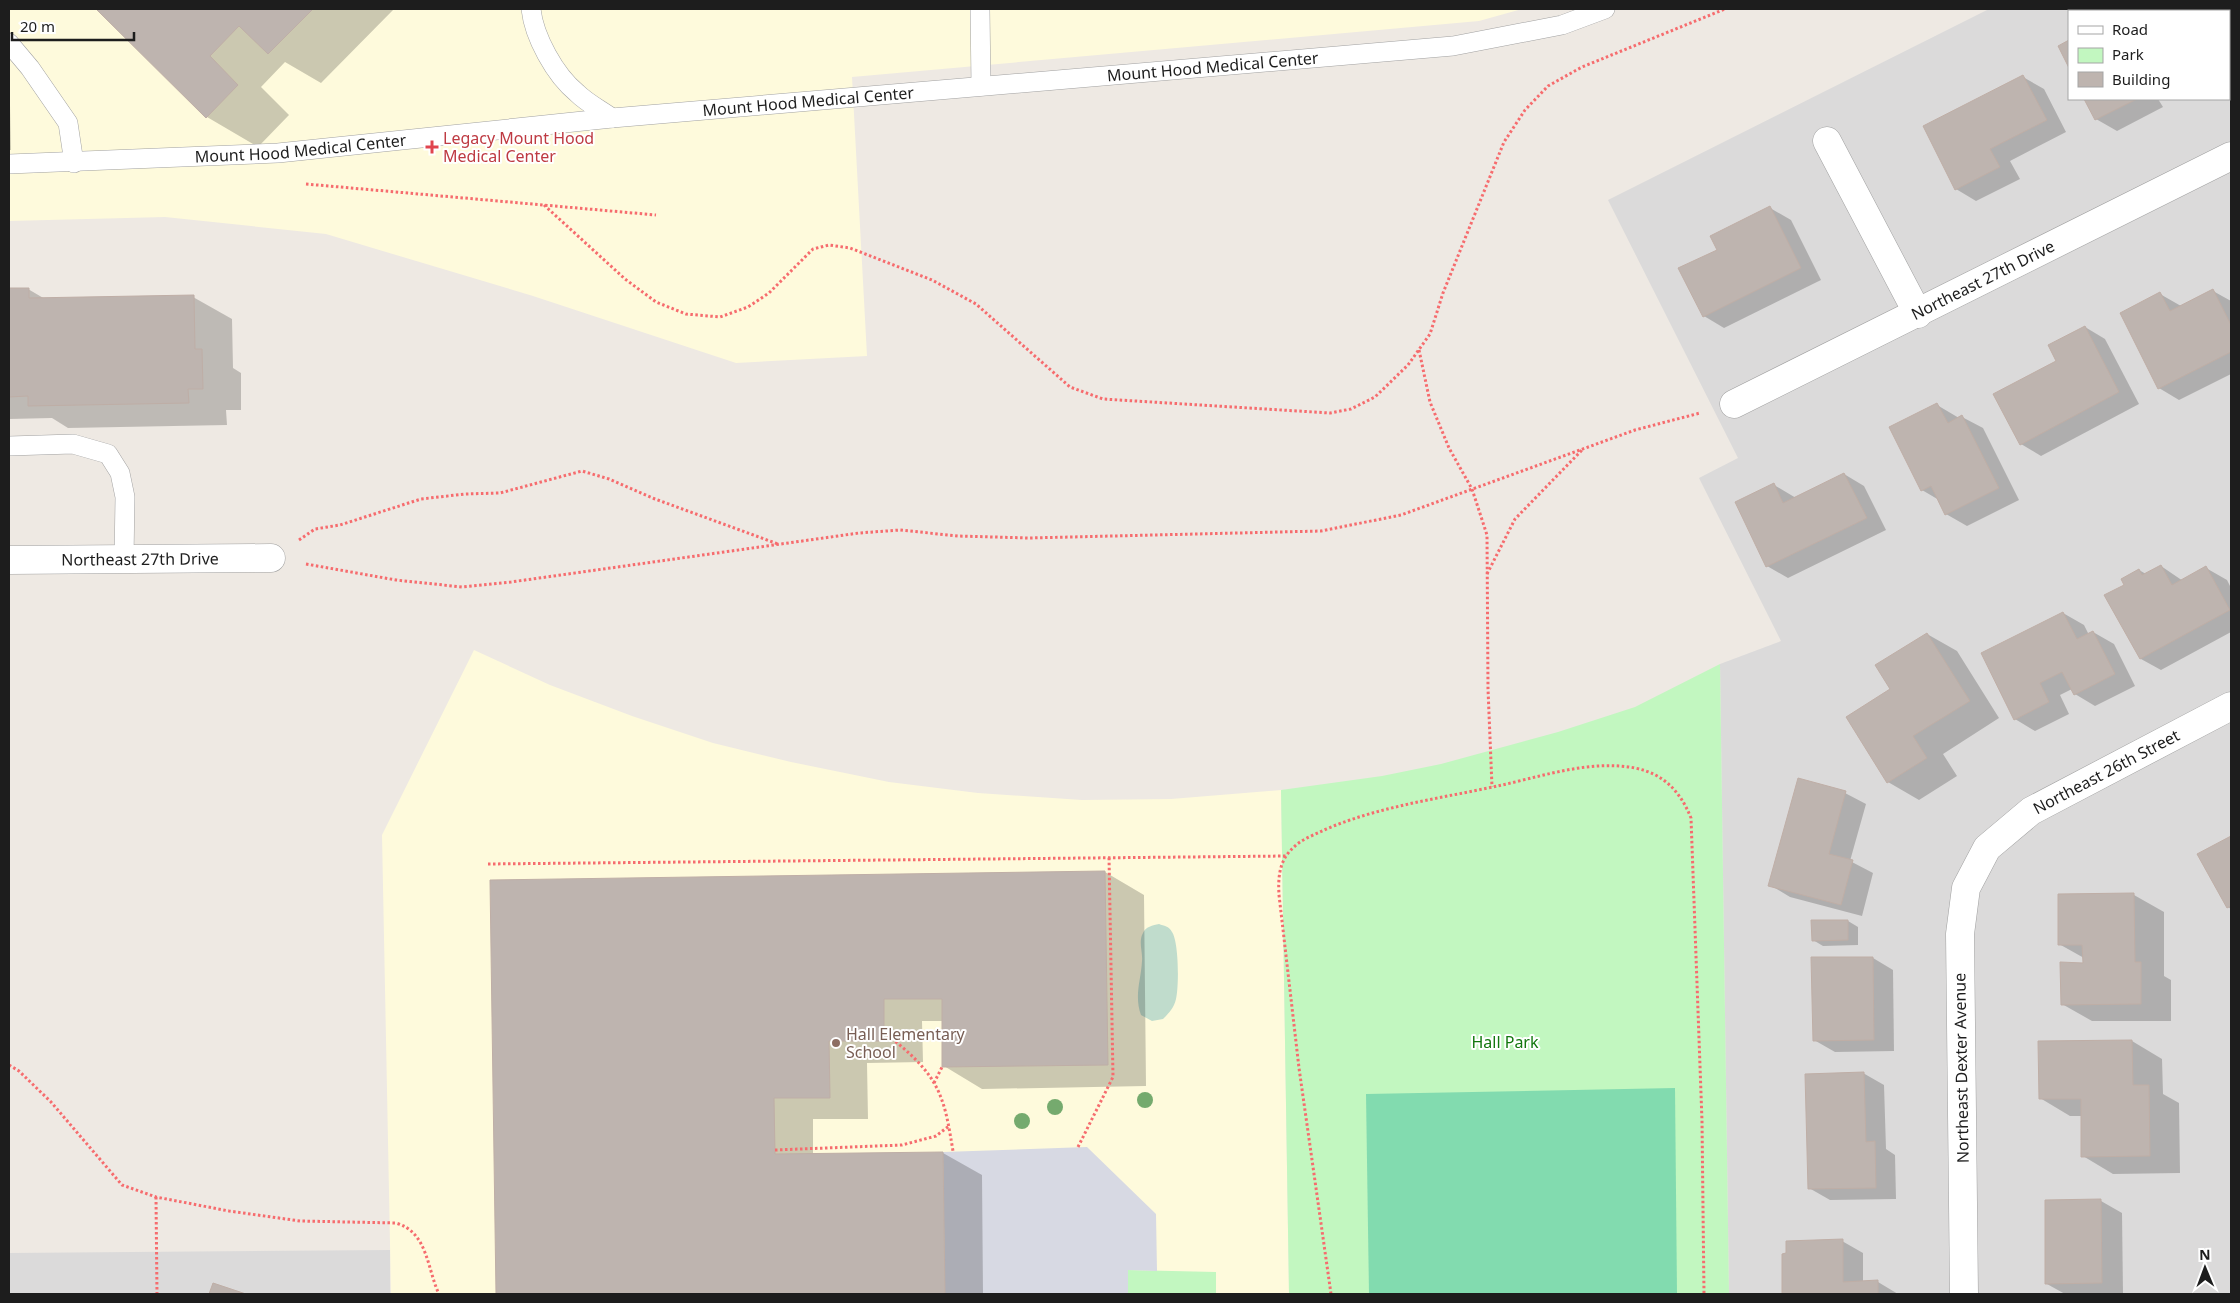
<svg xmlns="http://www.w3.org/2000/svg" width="2240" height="1303" viewBox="0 0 2240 1303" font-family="'Noto Sans',sans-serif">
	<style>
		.residential { fill: #dbdada; fill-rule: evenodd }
		.education { fill: #fefadc }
		.wetland { fill: #c0dccc }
		.park { fill: #c2f7c0 }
		.pitch { fill: #82dbaf }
		.plaza { fill: #d7d9e3 }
		.shadow { fill: #0003 }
		.building { fill: #beb4af; stroke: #bfaea6 }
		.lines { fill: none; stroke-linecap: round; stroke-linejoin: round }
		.lane-casing { stroke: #a1a1a1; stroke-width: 20 }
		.street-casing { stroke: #a1a1a1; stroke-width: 29 }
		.path { stroke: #f66c6e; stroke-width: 3; stroke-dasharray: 2.5 2.5; stroke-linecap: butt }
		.lane { stroke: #fff; stroke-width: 19 }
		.street { stroke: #fff; stroke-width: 28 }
		.tree { fill: #75aa6e }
		.health-dot { fill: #e0444e; stroke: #fff; stroke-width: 2 }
		.education-dot { fill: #8d6e63; stroke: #fff; stroke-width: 2 }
		.labels { text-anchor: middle; stroke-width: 4; stroke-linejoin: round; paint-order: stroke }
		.street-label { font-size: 16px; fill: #1d1d1d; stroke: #fff }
		.health-label { font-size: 16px; fill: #be3a42; stroke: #fff; text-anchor: start }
		.education-label { font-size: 16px; fill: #785e54; stroke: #fff; text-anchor: start }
		.park-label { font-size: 16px; fill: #12770e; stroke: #fff }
	</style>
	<rect width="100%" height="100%" fill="#eee9e3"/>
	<g class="residential">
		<path d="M1989 9H2231V1294H1729L1720 664 1781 641 1699 478 1738 458 1608 200ZM2069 11H2229V99H2069Z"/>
		<polygon points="390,1250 390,1294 9,1294 9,1253"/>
	</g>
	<g class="education">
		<polygon points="9,9 1522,9 1479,21 852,77 867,356 736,363 533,296 326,234 165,217 9,221"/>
		<polygon points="474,650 550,685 632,716 713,743 791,762 889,782 978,793 1082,800 1171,799 1281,790 1289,1294 391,1294 382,835"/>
	</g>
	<path class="wetland" d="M1159 924C1164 926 1169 926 1172 932 1179 942 1179 987 1176 999 1174 1008 1169 1013 1163 1019L1152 1021 1141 1015C1134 996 1141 980 1142 961 1143 952 1138 942 1143 933 1145 927 1153 925 1159 924Z"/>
	<g class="park">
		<polygon points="1720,664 1729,1294 1289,1294 1281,790 1382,776 1441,764 1558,732 1635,707"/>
		<polygon points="1128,1270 1216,1272 1216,1294 1128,1294"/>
	</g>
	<polygon class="pitch" points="1675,1088 1677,1294 1369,1294 1366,1094"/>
	<polygon class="plaza" points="1087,1147 1156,1214 1157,1271 1128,1270 1128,1294 945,1294 943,1152"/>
	<g class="shadow">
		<polygon points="98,9 394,9 321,83 285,62 261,87 289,115 258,147 207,117"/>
		<polygon points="2134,9 2158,9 2162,11 2129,11"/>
		<polygon points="2196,9 2231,9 2231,53 2229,52 2229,11 2197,11"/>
		<polygon points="9,60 11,150 9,150"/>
		<polygon points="2023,77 2044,89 2066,132 2010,161 2020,179 1976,201 1956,189"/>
		<polygon points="2086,99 2158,99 2163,107 2117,131 2096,119"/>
		<polygon points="1770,208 1791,220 1821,280 1724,328 1704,316 1719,250"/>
		<polygon points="28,289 45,299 193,297 232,319 233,368 241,373 241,410 226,410 227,425 68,428 52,418 9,419 9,290"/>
		<polygon points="2213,291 2231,301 2231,374 2179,400 2159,388 2160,294 2181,306"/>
		<polygon points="2085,327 2105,339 2139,404 2041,456 2021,444 2058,361"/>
		<polygon points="1937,405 1959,418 1962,417 1983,428 2019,500 1967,526 1946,514 1939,500 1922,490"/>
		<polygon points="1844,474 1864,486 1886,530 1788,578 1767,566 1774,485 1796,498"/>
		<polygon points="2161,566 2183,581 2206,568 2227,580 2231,588 2231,632 2161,670 2141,659 2125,585 2139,570 2146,574"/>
		<polygon points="2063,613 2084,625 2089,635 2093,632 2114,644 2135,686 2095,706 2075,694 2072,689 2060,695 2069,714 2035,731 2015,719"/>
		<polygon points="1927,634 1957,651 1999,718 1943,754 1957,776 1919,800 1888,782 1847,718 1891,689"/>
		<polygon points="1845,793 1866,804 1850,861 1873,873 1862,916 1790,897 1770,885"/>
		<polygon points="2231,838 2231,909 2228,907 2199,855"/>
		<polygon points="1105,872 1144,895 1146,1086 982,1089 944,1066 943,1021 922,1021 923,1062 867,1063 868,1119 813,1119 813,1154 943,1153 982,1175 983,1294 498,1294 492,881"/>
		<polygon points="2134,895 2164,912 2164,976 2171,980 2171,1021 2092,1021 2062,1004 2084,964 2084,958 2059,944"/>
		<polygon points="1848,921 1858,927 1858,945 1823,946 1813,940"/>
		<polygon points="1873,958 1893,970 1894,1051 1835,1052 1814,1040"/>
		<polygon points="2132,1041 2162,1059 2163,1094 2179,1103 2180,1173 2113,1174 2083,1156 2082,1116 2070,1116 2040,1098"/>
		<polygon points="1863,1073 1884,1085 1886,1149 1895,1155 1896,1199 1830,1200 1809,1188"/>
		<polygon points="2101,1201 2122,1213 2123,1294 2065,1294 2047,1284"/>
		<polygon points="1842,1241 1863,1253 1863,1282 1878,1282 1898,1294 1784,1294 1783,1255"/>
	</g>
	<g class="building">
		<polygon points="96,9 313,9 268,54 239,26 210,56 238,85 206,118"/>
		<polygon points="2131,9 2151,9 2152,11 2126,11"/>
		<polygon points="2194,9 2231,9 2231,34 2229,36 2229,11 2196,11"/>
		<polygon points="2069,40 2069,68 2058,46"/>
		<polygon points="2023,75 2047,120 1990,149 2000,167 1955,190 1923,126"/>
		<polygon points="2084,99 2137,99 2095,120"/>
		<polygon points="1770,206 1801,268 1703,317 1678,268 1717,250 1710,236"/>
		<polygon points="9,288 29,288 29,298 194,295 195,349 202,349 203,389 188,389 189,403 28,406 28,396 9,397"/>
		<polygon points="2213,289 2231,325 2231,352 2158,389 2120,313 2160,292 2170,311"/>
		<polygon points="2085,326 2119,392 2020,445 1993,394 2056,361 2048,345"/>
		<polygon points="1937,403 1948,423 1962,415 1999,488 1945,515 1931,486 1921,491 1889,427"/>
		<polygon points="1844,473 1867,518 1766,567 1735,502 1774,483 1783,503"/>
		<polygon points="2161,565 2172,585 2206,566 2230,610 2140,659 2104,595 2124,585 2121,579 2139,569 2142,575"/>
		<polygon points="2063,612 2077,639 2093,631 2115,674 2074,695 2062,672 2040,683 2049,702 2014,720 1981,653"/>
		<polygon points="1927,633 1970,701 1913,736 1927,758 1887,783 1846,717 1890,689 1875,665"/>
		<polygon points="1798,778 1846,791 1829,854 1853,860 1841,905 1768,886"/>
		<polygon points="2231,836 2231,906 2227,908 2197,854"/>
		<polygon points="1105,871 1108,1065 942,1067 942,999 884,999 884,1041 829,1041 830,1098 774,1098 775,1154 943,1152 945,1294 496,1294 490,880"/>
		<polygon points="2134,893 2135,962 2141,962 2141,1004 2061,1005 2060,962 2083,963 2082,945 2058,945 2058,894"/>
		<polygon points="1811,920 1848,920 1848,940 1812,941"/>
		<polygon points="1811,957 1873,957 1874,1040 1813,1041"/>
		<polygon points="2132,1040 2133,1085 2149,1085 2150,1156 2081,1157 2081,1099 2039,1099 2038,1041"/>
		<polygon points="1864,1072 1866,1142 1875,1141 1876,1188 1808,1189 1805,1074"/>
		<polygon points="2101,1199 2102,1283 2045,1284 2045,1200"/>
		<polygon points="1843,1239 1843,1282 1878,1280 1878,1294 1782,1294 1782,1254 1786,1253 1786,1241"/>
		<polygon points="213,1283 246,1294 209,1294"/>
	</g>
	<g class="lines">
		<g class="lane-casing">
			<g id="lane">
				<path d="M531 9C534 37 555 75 577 93 587 103 601 110 612 118"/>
				<polyline points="980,9 981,86"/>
				<polyline points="9,43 30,68 68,123 74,163"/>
				<path id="s1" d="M9 164 278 153 612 118 1453 46 1562 25 1605 9"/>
				<polyline points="9,446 73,444 108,454 120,473 125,497 124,559"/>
			</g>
		</g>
		<g class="street-casing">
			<g id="street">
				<polyline points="1827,141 1918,314"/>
				<path id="s2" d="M1734 404 2231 156"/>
				<path id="s3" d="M9 560 271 558"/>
				<path id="s4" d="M1964 1294 1960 934 1966 888 1987 848 2031 811 2231 706"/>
			</g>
		</g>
		<g class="path">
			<polyline points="306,184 656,215"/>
			<polyline points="544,205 625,279 656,302 686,314 720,317 748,307 769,293 813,249 829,245 850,248 932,280 976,304 1070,387 1103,399 1330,413 1351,409 1375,397 1408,365 1430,334 1443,293 1504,142 1525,110 1548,86 1582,67 1725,9"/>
			<polyline points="1419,350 1430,402 1449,448 1472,489 1487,535 1488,689 1492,787"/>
			<polyline points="299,540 315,529 340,525 421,499 465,494 500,493 582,471 609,479 655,499 778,544"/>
			<polyline points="306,564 396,580 462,587 511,582 859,533 900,530 958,536 1029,538 1321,531 1401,515 1635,430 1700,413"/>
			<polyline points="1487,574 1515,519 1583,449"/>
			<polyline points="488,864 1286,856"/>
			<path d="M884 1032C902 1047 922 1062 934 1083 946 1103 949 1128 953 1151"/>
			<path d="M9 1065 19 1071 51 1102 122 1185 156 1197 229 1211 300 1221 396 1223C428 1232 427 1269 439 1294"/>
			<polyline points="934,1083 942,1067"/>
			<polyline points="1078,1147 1113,1077 1109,857"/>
			<polyline points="775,1150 902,1145 936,1136 949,1126"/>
			<polyline points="156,1197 157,1294"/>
			<path d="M1331 1294 1299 1068 1279 895C1278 877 1279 860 1294 847 1302 839 1314 835 1324 830 1377 807 1436 799 1493 787 1537 778 1589 759 1635 768 1664 774 1680 791 1691 818L1702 1121 1704 1294"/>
		</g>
		<use href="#lane" class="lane"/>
		<use href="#street" class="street"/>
	</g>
	<g class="tree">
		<circle cx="1145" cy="1100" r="8"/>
		<circle cx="1055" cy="1107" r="8"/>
		<circle cx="1022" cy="1121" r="8"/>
	</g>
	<path class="health-dot" d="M429.5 139.5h5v5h5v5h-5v5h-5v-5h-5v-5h5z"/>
	<circle class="education-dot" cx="836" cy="1043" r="5"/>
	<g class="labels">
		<g class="street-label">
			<text dy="6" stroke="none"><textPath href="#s1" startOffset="1208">Mount Hood Medical Center</textPath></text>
			<text dy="6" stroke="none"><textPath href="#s1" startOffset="802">Mount Hood Medical Center</textPath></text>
			<text dy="6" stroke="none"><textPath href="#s1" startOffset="292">Mount Hood Medical Center</textPath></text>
			<text dy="6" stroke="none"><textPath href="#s2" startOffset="278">Northeast 27th Drive</textPath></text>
			<text dy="6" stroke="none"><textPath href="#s3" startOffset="131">Northeast 27th Drive</textPath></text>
			<text dy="6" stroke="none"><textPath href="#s4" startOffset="594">Northeast 26th Street</textPath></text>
			<text transform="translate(1961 1068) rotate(-91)" y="6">Northeast Dexter Avenue</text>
		</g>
		<g class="health-label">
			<text x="443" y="144">Legacy Mount Hood<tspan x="443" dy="18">Medical Center</tspan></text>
		</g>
		<g class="education-label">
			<text x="846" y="1040">Hall Elementary<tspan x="846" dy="18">School</tspan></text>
		</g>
		<g class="park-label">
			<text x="1505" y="1048">Hall Park</text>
		</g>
	</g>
	<rect width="2240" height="1303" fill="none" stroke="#1d1d1d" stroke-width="20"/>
	<rect x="2068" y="10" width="162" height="90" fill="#ffffff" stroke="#a5a5a5"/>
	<rect x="2078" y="26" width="25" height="8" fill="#ffffff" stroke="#a5a5a5"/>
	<text x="2112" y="35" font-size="15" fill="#1d1d1d">Road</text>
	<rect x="2078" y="48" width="25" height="15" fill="#c2f7c0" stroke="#a5a5a5"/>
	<text x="2112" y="60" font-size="15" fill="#1d1d1d">Park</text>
	<rect x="2078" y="72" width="25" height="15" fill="#beb4af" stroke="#a5a5a5"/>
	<text x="2112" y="85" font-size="15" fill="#1d1d1d">Building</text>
	<g transform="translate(2205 1268) rotate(359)" stroke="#ffffff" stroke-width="4" paint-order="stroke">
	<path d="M0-4L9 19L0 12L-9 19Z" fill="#1d1d1d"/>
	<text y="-8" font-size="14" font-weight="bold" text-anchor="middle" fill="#1d1d1d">N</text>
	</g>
	<path d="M12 32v8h122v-8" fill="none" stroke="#1d1d1d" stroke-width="2.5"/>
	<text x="20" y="32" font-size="15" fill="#1d1d1d" stroke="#ffffff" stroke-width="4" paint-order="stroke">20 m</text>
</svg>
